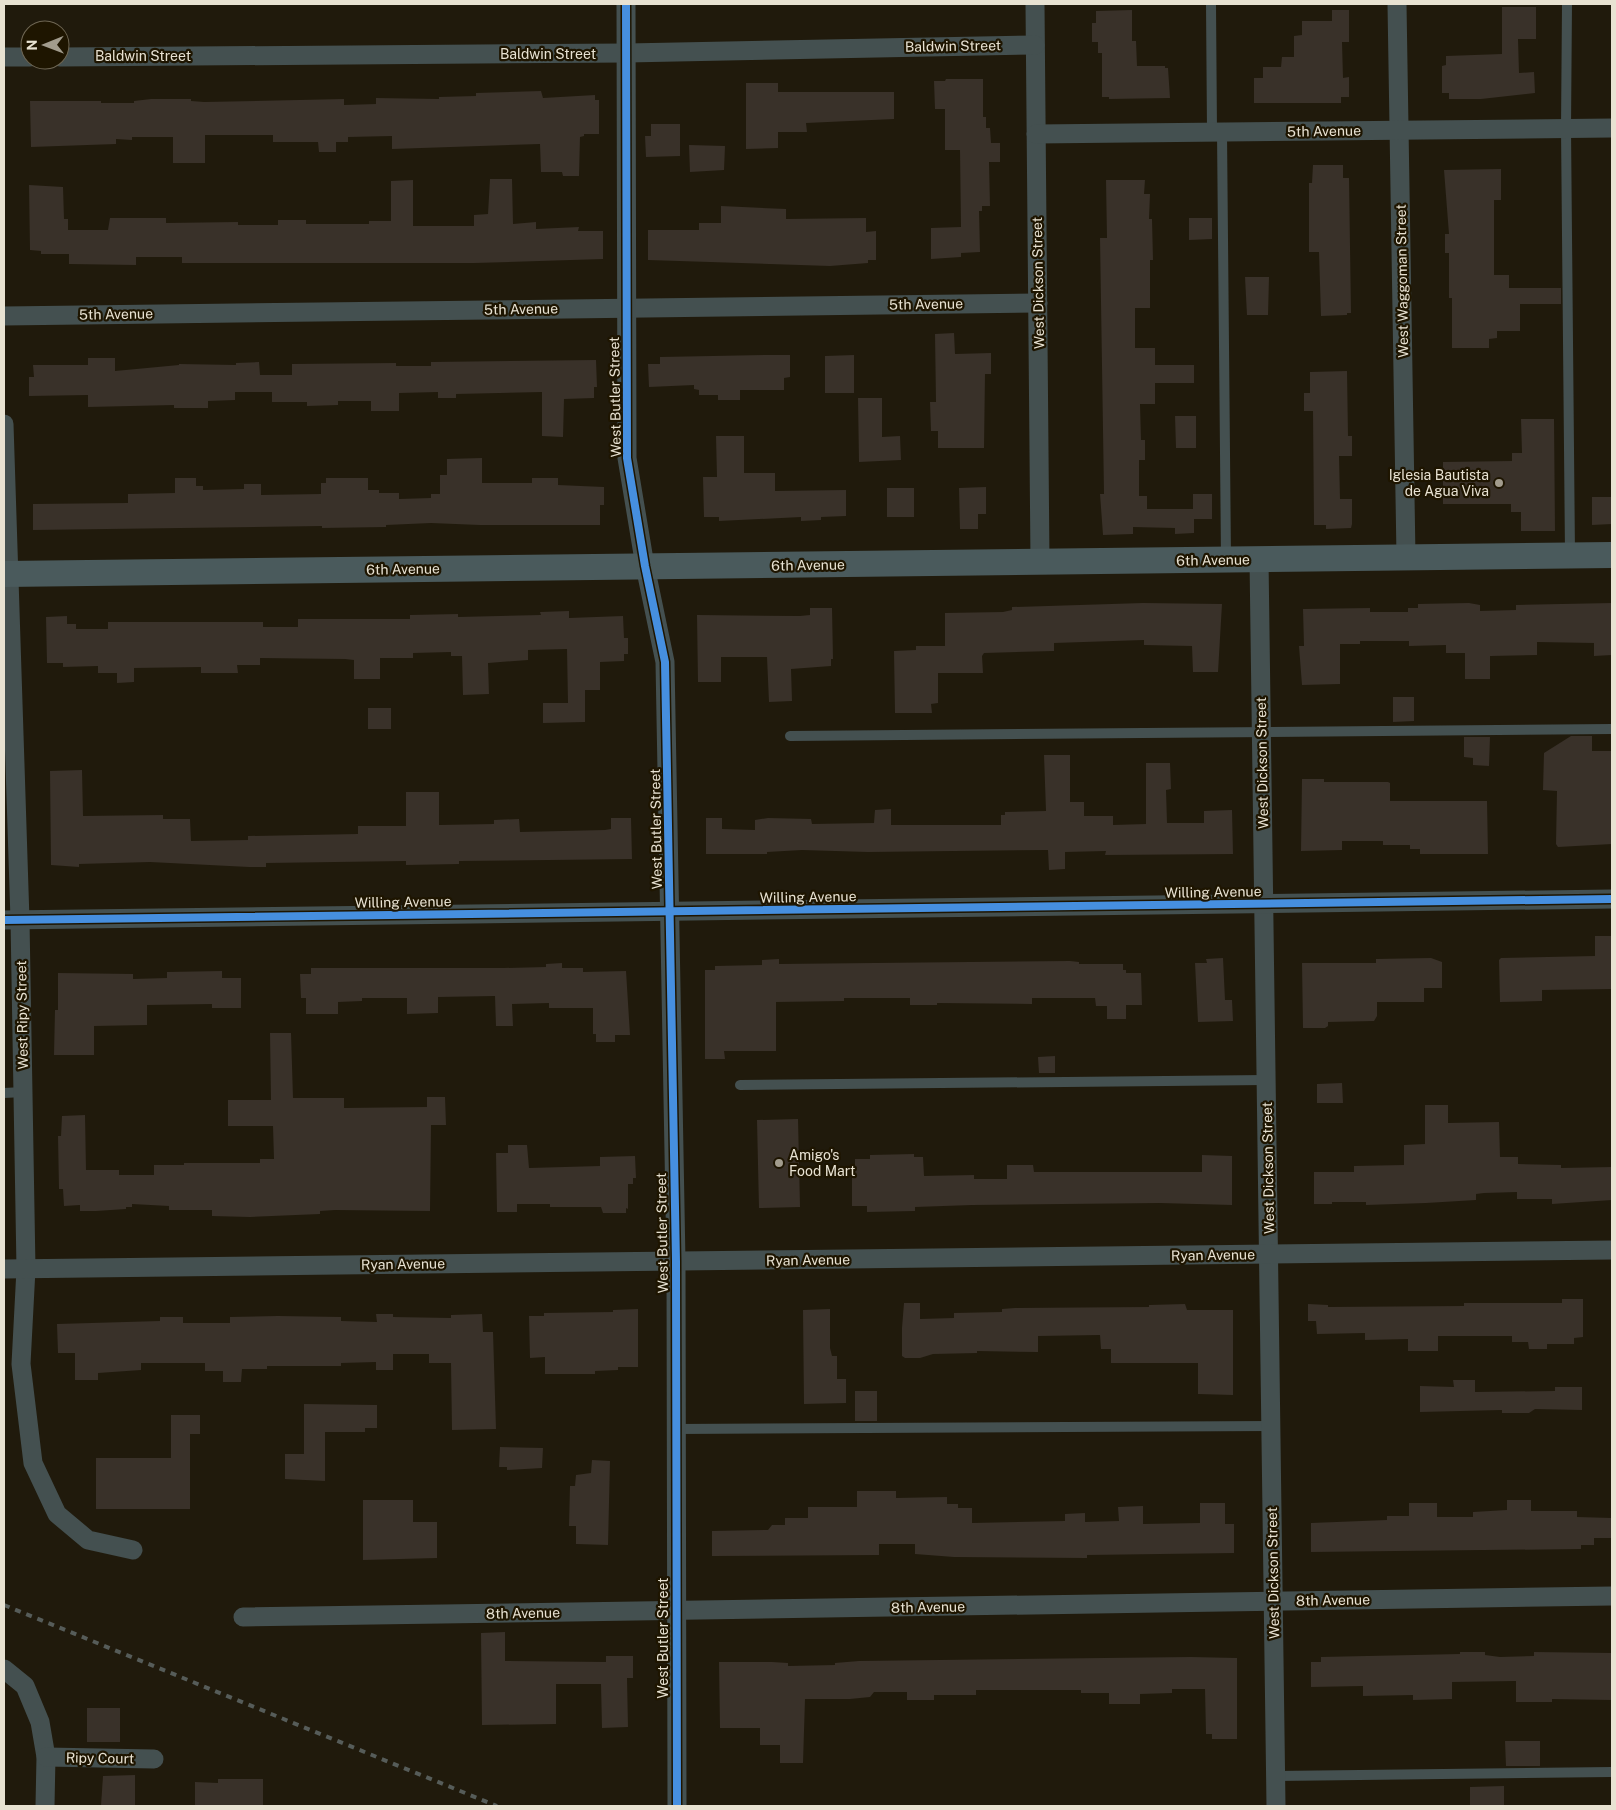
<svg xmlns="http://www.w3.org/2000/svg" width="1616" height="1810" viewBox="0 0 1616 1810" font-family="'Public Sans',sans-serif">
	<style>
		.building { fill: #393129 }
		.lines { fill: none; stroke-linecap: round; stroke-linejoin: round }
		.lane { stroke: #445050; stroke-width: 10 }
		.street { stroke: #445050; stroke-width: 19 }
		.secondary { stroke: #4a5a5c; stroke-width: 26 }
		.rail { stroke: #565c59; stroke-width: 4; stroke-dasharray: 6 6; stroke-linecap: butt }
		.cycleway-casing { stroke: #1e1500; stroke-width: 11 }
		.cycleway { stroke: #468fdf; stroke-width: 8 }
		.poi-dot { fill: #a29c8d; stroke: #1e1500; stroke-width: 2 }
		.labels { text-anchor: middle; stroke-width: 4.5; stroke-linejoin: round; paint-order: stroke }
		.street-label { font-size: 14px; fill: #e8e2d2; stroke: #1e1500 }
		.poi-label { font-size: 14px; fill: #e8e2d2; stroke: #1e1500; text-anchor: end }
	</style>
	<rect width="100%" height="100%" fill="#201a0c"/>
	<g class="building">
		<polygon points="1502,7 1536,7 1536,39 1518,39 1519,73 1534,72 1535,93 1481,99 1449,99 1449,93 1442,93 1442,66 1446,65 1446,56 1502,54"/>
		<polygon points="1132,10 1132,41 1136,41 1137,66 1165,66 1165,68 1168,68 1170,98 1109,99 1109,97 1102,97 1102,53 1098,53 1098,42 1092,42 1092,23 1096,23 1096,11"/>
		<polygon points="1332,10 1349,10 1349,42 1342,42 1343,78 1349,77 1349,97 1341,97 1341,103 1254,103 1254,78 1263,78 1263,67 1281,67 1282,57 1294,57 1294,36 1302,35 1302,21 1332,21"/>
		<polygon points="946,79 983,79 983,117 986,117 986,128 990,128 991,143 1000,143 1000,162 989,162 990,206 982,206 982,211 979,211 980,252 961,253 961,257 931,259 931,228 961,227 960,150 945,150 945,109 935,109 934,81 945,81"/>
		<polygon points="746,83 778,83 778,92 894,92 894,119 806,123 807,132 778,132 778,148 746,149"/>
		<polygon points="541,91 543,98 595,95 595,100 599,100 599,134 584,134 584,136 580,137 579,176 563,176 562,172 541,172 540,144 392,149 392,136 348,137 348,142 336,142 336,152 319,152 318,142 273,142 273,135 205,135 205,163 173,163 173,137 132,137 132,140 116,139 116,144 31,147 30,101 101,101 101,103 134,103 134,101 151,99 191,99 191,101 204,102 344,99 344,105 376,104 376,98 439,99 439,97 476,96 476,93"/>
		<polygon points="651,124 680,124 680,156 646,157 645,136 651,136"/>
		<polygon points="689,145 725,146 724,170 690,172"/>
		<polygon points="1313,165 1343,165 1343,178 1349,178 1351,313 1347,313 1347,315 1321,316 1319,252 1309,252 1309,183 1312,183"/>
		<polygon points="1501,169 1501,200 1494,200 1494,275 1509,275 1509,288 1561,288 1561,304 1520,304 1520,331 1497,331 1497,338 1489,339 1489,348 1452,348 1452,298 1449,298 1449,253 1445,253 1445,234 1449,234 1444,170"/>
		<polygon points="490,179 512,179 513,224 536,222 536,229 579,227 578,231 603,231 603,259 474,263 182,263 182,257 136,257 136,265 69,264 69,254 41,254 41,251 30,250 29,185 63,187 64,219 68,219 68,230 108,230 110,218 166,218 166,223 238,222 238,225 278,225 278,220 306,220 306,224 369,224 369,221 391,221 391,181 413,180 413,226 474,226 474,215 488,214"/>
		<polygon points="1106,180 1145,180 1144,194 1150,194 1149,219 1152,219 1153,260 1150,260 1150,308 1135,308 1135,348 1155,348 1155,365 1194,365 1194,383 1155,383 1155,404 1140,404 1141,440 1145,440 1145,460 1139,460 1139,496 1147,496 1147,509 1193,509 1193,494 1212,494 1212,519 1194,519 1194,533 1175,534 1175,528 1133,527 1133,534 1103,535 1100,494 1104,494 1100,238 1107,238"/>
		<polygon points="721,206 786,209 786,219 866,218 866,232 876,231 876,260 868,260 868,263 830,266 648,260 648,230 699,230 699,223 721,223"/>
		<polygon points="1189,218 1212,218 1212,239 1189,240"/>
		<polygon points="1245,277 1269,277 1268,315 1247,315"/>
		<polygon points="954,333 955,354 991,353 991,374 985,374 984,448 938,448 938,431 931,431 930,402 936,402 935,334"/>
		<polygon points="765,355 790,355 790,377 784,378 784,390 740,390 740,400 718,400 718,395 699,395 699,390 694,389 694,385 649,387 648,364 660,364 660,357"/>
		<polygon points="854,355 854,393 825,393 825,356"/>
		<polygon points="88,358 115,358 115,371 179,365 179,364 236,365 236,363 259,362 260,375 292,375 292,364 396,363 396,366 431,366 431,362 596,360 597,387 594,387 594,398 564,399 563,437 542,436 542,392 456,394 456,398 438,398 438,392 399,393 399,411 371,411 371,401 338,401 338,405 307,406 307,402 272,402 272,392 235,392 235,400 208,401 208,408 174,408 174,405 88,407 88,395 29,396 29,377 34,377 33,365 88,365"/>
		<polygon points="1347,371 1348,436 1352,436 1352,456 1339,456 1340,499 1352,499 1352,524 1351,528 1326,529 1326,525 1314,525 1313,411 1304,411 1304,393 1310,393 1310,372"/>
		<polygon points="858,398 882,398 882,437 900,436 901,460 859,462"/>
		<polygon points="1175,416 1196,416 1196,448 1176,448"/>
		<polygon points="1521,419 1554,419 1555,531 1521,531 1521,512 1511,512 1511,504 1443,504 1443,462 1512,461 1512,453 1522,453"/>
		<polygon points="716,436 744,436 744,473 775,473 775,491 846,490 846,516 821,517 821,520 801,521 801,517 719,521 719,517 704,517 703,477 717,477"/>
		<polygon points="482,458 482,483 532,483 532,478 558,478 558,485 604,487 604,505 600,505 600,525 480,525 431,523 386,525 386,527 322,528 322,526 33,530 33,504 128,503 128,494 175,493 175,478 196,478 196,486 203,486 203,490 244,489 244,484 261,484 261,495 321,494 321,483 326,483 326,478 368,478 368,490 379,490 379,493 399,493 399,499 431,498 431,494 440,494 440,475 447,475 447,459"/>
		<polygon points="986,487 986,514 978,514 978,529 960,529 959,488"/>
		<rect x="887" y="488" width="27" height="29"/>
		<polygon points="1592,497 1612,497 1612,524 1592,525"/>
		<polygon points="1143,603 1222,604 1218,672 1193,672 1192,646 1144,645 1144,640 1054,643 1054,651 984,653 982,656 983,673 938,673 938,703 931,704 932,713 895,713 894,651 916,650 916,646 945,646 945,613 1003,612 1012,610 1012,607"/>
		<polygon points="1469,603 1480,605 1480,611 1516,610 1516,605 1612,603 1612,655 1594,656 1594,643 1537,642 1537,655 1490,656 1490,679 1465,679 1465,653 1446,653 1446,645 1409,646 1409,641 1360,641 1360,644 1340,644 1340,684 1302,685 1299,646 1304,646 1303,609 1370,608 1370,612 1408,612 1408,608 1418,608 1418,604"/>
		<polygon points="810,608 832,608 833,659 831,659 831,666 791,669 792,701 769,702 767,657 721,657 721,682 698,682 697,615 800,616 810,615"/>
		<polygon points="569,611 569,618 623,616 624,638 628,638 628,654 624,654 624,661 600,662 600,690 585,690 585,722 543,723 543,703 568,703 567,649 528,650 528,660 488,663 489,694 463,695 462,656 451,656 451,652 413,653 413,658 380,658 380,679 354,679 354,660 345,659 260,658 260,665 237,665 238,673 201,673 201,667 134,668 134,682 117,683 117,673 98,673 98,666 63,667 63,663 47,663 46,617 67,616 67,624 76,624 76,629 108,629 108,622 263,622 263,627 298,627 298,619 410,619 410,615 458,614 458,617 541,615 540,612"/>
		<polygon points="1393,697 1414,697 1414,721 1393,722"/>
		<rect x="368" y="708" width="23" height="21"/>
		<polygon points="1571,736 1592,736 1592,751 1612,751 1612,844 1558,847 1556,844 1557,791 1543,790 1544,753"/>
		<polygon points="1464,737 1490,737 1489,766 1473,765 1473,758 1464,757"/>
		<polygon points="1044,755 1070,755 1070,802 1084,802 1084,816 1113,816 1113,825 1146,824 1146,763 1170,763 1171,789 1166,790 1167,823 1204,823 1204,811 1232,810 1233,854 1105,855 1106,851 1065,852 1065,869 1049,870 1048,850 868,852 802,850 767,852 767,854 706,854 706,818 722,818 722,829 755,830 755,820 768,818 811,819 812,824 874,823 875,810 891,809 891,825 1001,825 1001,815 1005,815 1005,812 1046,811"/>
		<polygon points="82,770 83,816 163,815 163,819 190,819 191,841 248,840 248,836 358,834 358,826 406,826 406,792 439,792 439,825 494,824 494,820 519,819 520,832 605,830 611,829 611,818 631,818 632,859 459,861 459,864 406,865 406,861 266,863 266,867 249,867 150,862 79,864 79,867 51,865 50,771"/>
		<polygon points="1302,779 1324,779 1324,782 1388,782 1390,783 1390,801 1487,801 1488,854 1420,854 1420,849 1410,849 1410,845 1383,845 1383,841 1342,841 1342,850 1301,851"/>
		<polygon points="1595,936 1612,936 1612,989 1542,990 1542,1001 1500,1002 1499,960 1501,958 1595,956"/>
		<polygon points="1223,958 1225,1000 1232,1000 1233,1021 1198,1022 1195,963 1207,963 1206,959"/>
		<polygon points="1431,958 1442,962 1442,988 1424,988 1424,1002 1377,1002 1377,1016 1374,1021 1328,1022 1328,1026 1325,1028 1303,1028 1302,963 1376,963 1376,959"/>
		<polygon points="779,959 779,964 1070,961 1079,962 1079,964 1123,964 1123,970 1126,970 1126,973 1141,973 1142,1005 1126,1005 1126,1019 1107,1019 1107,1006 1096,1006 1095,998 1032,998 1032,1004 937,1003 937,1005 910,1005 910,998 844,998 844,1001 776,1002 776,1051 724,1051 725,1059 705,1059 705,970 715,970 715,966 762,965 762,960"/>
		<polygon points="562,963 562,968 583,968 583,972 626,971 630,1035 615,1035 615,1042 596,1042 596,1034 593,1034 593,1008 549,1008 549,1003 512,1004 513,1026 496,1026 495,996 438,997 438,1013 407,1014 407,998 362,998 362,1001 338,1002 338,1014 306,1014 306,998 301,998 300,974 311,974 311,968 504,968 546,967 546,964"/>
		<polygon points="222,971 222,978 241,978 241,1008 212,1008 212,1004 147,1005 147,1025 94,1026 94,1055 54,1055 55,1010 58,1010 58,973 133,974 133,979 167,978 167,972"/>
		<polygon points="270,1033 291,1033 293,1098 344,1098 344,1108 427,1107 427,1097 445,1097 446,1125 431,1125 430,1211 335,1210 320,1211 320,1214 250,1217 212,1216 212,1210 169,1210 169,1206 132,1204 132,1207 126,1207 126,1209 96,1211 80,1211 80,1205 64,1206 63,1189 59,1189 58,1136 61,1136 62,1116 85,1115 86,1170 119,1170 119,1175 154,1175 154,1165 184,1165 184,1163 260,1163 260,1159 274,1159 273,1126 228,1126 228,1100 271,1100"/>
		<polygon points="1055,1056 1055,1073 1039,1073 1038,1057"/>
		<polygon points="1342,1083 1343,1103 1317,1103 1317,1084"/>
		<polygon points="1425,1105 1448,1105 1448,1123 1499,1122 1500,1157 1518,1157 1518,1164 1561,1165 1561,1168 1612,1167 1612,1200 1552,1204 1552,1199 1517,1199 1517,1192 1484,1193 1476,1194 1476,1200 1426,1203 1366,1205 1366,1202 1332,1202 1332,1204 1314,1204 1314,1172 1354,1172 1354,1166 1404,1165 1404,1145 1425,1144"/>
		<polygon points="798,1119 800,1207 759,1208 757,1120"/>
		<polygon points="508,1145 527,1145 529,1168 600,1166 600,1157 635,1156 636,1178 633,1178 633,1184 628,1184 628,1209 626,1208 626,1213 603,1213 601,1207 550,1207 550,1204 517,1204 517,1212 497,1212 496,1153 508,1153"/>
		<polygon points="914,1154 914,1157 923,1157 924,1176 974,1175 974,1179 1007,1179 1007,1165 1033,1165 1034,1172 1202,1172 1202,1155 1232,1156 1232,1205 1160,1203 972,1205 915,1207 915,1211 867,1212 867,1206 852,1206 852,1177 855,1177 855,1159 870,1159 870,1155"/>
		<polygon points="1562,1299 1583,1299 1583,1337 1574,1338 1574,1344 1547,1344 1547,1349 1529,1349 1528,1342 1512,1342 1512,1336 1438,1336 1438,1351 1408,1351 1408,1339 1365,1340 1365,1333 1317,1334 1316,1321 1308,1321 1308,1304 1328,1305 1328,1307 1464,1306 1464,1303 1562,1303"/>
		<polygon points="904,1303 920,1303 920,1319 954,1318 954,1313 1002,1312 1002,1309 1015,1308 1149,1307 1149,1305 1185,1304 1187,1310 1233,1310 1233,1395 1198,1394 1198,1363 1111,1363 1111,1349 1101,1349 1100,1335 1038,1336 1038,1352 977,1351 977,1353 933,1354 920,1358 905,1358 902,1356 902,1328"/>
		<polygon points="638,1309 638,1367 618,1367 618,1370 595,1371 595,1374 545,1374 545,1357 530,1358 529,1316 544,1316 544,1313 613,1312 613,1310"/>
		<polygon points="830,1309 830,1348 832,1356 837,1356 837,1379 846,1379 846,1403 804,1404 803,1310"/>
		<polygon points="376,1314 393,1314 393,1317 451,1318 451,1315 482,1314 483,1332 493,1332 496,1429 452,1430 451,1363 429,1363 429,1354 393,1354 393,1370 376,1370 376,1362 341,1363 341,1366 267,1366 267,1369 242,1369 241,1382 223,1382 223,1371 205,1371 205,1363 141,1363 141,1370 98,1373 98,1380 75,1380 75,1353 58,1353 57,1324 160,1321 160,1317 183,1317 183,1323 230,1323 230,1317 278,1316 341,1317 341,1321 377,1322"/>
		<polygon points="1453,1380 1475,1380 1475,1392 1555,1391 1555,1387 1582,1387 1582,1410 1535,1409 1529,1413 1502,1413 1502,1410 1420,1412 1420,1386 1454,1387"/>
		<rect x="855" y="1391" width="22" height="30"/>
		<polygon points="304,1404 377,1405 377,1428 365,1428 365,1432 325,1432 325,1481 285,1479 285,1454 304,1454"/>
		<polygon points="171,1415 200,1415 200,1434 190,1434 190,1509 96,1509 96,1458 171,1458"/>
		<polygon points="500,1447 543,1448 542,1468 507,1470 507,1467 499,1467"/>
		<polygon points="592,1460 610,1461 608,1545 576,1544 576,1526 569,1526 570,1486 575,1486 576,1475 591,1473"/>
		<polygon points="857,1491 896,1491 896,1498 947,1497 947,1504 958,1504 958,1508 972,1508 972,1523 1065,1521 1065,1514 1085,1513 1085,1522 1119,1521 1118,1507 1143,1506 1143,1524 1200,1523 1200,1503 1225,1503 1225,1524 1234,1524 1234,1553 1087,1555 1087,1558 954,1557 915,1554 915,1544 879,1544 879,1555 712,1556 712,1531 768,1530 772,1525 785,1525 785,1518 808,1518 808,1507 857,1507"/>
		<polygon points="363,1500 413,1500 413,1522 437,1522 437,1558 363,1560"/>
		<polygon points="1507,1500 1531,1500 1531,1511 1577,1511 1577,1517 1612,1518 1612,1538 1594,1538 1594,1545 1581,1545 1581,1549 1311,1552 1311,1523 1387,1520 1387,1516 1409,1516 1409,1503 1437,1503 1437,1517 1473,1517 1473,1512 1507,1510"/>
		<polygon points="505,1632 505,1661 606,1662 606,1656 633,1656 633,1678 627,1678 628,1727 602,1728 601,1684 556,1684 556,1724 482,1725 481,1633"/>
		<polygon points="1460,1652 1485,1652 1485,1655 1500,1657 1534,1656 1534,1652 1612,1653 1612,1700 1552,1699 1552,1702 1516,1702 1516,1681 1452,1682 1452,1699 1413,1700 1413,1695 1363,1696 1363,1686 1311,1687 1311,1662 1321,1662 1321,1657 1460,1654"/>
		<polygon points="1191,1657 1237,1658 1237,1739 1212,1739 1212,1734 1206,1734 1205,1689 1172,1689 1172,1693 1140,1694 1140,1704 1109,1704 1109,1693 1081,1693 1081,1690 976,1690 976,1695 934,1695 934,1700 907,1700 907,1692 874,1692 870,1697 850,1699 805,1699 803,1763 780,1763 780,1745 760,1745 760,1728 720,1728 719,1662 772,1662 788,1663 788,1666 835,1665 835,1663 859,1661"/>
		<rect x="87" y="1708" width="33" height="34"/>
		<polygon points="1505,1741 1540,1741 1540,1766 1506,1766"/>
		<polygon points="135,1775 135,1806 101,1806 103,1776"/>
		<polygon points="218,1779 263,1779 263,1806 195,1806 195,1782 218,1783"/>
		<polygon points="1504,1786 1504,1806 1470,1806 1470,1787"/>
	</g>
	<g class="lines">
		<g class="lane">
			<polyline points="1211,4 1212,132"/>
			<polyline points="1567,4 1566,128 1570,555"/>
			<polyline points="1222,132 1226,559"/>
			<polyline points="790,736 1612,729"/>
			<polyline points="740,1085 1266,1080"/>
			<polyline points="4,1093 23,1092"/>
			<polyline points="676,1429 1271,1426"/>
			<polyline points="1276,1776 1612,1772"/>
		</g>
		<g class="street">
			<polyline points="626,4 627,458 645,566 665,662 676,1261 677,1806"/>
			<polyline points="1035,4 1040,562"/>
			<polyline points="1397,4 1406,557"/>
			<polyline points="4,57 30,57"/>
			<polyline points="60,57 627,53 1035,45"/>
			<polyline points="1036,134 1612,128"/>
			<polyline points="4,316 1038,303"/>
			<polyline points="4,424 20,920 26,1269 21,1364 33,1463 57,1514 88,1540 133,1550"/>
			<polyline points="1259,559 1276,1806"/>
			<polyline points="4,920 1612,899"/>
			<polyline points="4,1269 1612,1250"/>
			<polyline points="243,1617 1612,1596"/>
			<polyline points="4,1669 25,1686 40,1722 46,1757 45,1806"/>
			<polyline points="46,1757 154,1759"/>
		</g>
		<polyline class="secondary" points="4,574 1612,555"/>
		<polyline class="rail" points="4,1605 497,1806"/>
		<g class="cycleway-casing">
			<g id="cycleway">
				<polyline points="626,4 627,458 645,566 665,662 676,1261 677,1806"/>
				<polyline points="4,920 1612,899"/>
			</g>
		</g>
		<use href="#cycleway" class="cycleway"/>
	</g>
	<g class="poi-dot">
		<circle cx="1499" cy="483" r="5"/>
		<circle cx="779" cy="1163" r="5"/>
	</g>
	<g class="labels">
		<g class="street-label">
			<text transform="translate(953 46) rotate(-1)" y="5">Baldwin Street</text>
			<text x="548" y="59">Baldwin Street</text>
			<text x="143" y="61">Baldwin Street</text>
			<text transform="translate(1324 131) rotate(-1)" y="5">5th Avenue</text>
			<text transform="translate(1402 281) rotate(-91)" y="5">West Waggoman Street</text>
			<text transform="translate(1038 283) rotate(-91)" y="5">West Dickson Street</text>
			<text transform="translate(926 304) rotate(-1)" y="5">5th Avenue</text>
			<text transform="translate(521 309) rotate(-1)" y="5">5th Avenue</text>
			<text transform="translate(116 314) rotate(-1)" y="5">5th Avenue</text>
			<text transform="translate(615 397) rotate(-91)" y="5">West Butler Street</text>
			<text transform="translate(1213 560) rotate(-1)" y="5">6th Avenue</text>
			<text transform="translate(808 565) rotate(-1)" y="5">6th Avenue</text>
			<text transform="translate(403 569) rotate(-1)" y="5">6th Avenue</text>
			<text transform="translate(1262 763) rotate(-91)" y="5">West Dickson Street</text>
			<text transform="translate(656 829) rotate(-91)" y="5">West Butler Street</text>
			<text transform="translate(1213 892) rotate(-1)" y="5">Willing Avenue</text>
			<text transform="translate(808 897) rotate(-1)" y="5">Willing Avenue</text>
			<text transform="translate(403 902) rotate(-1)" y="5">Willing Avenue</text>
			<text transform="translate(22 1015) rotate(-91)" y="5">West Ripy Street</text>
			<text transform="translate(1268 1168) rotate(-91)" y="5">West Dickson Street</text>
			<text transform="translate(662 1233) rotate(-91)" y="5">West Butler Street</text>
			<text transform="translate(1213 1255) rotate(-1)" y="5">Ryan Avenue</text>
			<text transform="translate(808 1260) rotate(-1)" y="5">Ryan Avenue</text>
			<text transform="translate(403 1264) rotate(-1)" y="5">Ryan Avenue</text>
			<text transform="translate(1273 1573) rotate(-91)" y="5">West Dickson Street</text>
			<text transform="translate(1333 1600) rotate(-1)" y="5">8th Avenue</text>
			<text transform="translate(928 1607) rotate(-1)" y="5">8th Avenue</text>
			<text transform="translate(523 1613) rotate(-1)" y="5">8th Avenue</text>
			<text transform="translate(663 1638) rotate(-90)" y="5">West Butler Street</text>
			<text transform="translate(100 1758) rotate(1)" y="5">Ripy Court</text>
		</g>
		<g class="poi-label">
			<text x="1489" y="480">Iglesia Bautista<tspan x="1489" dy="16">de Agua Viva</tspan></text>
			<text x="789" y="1160" text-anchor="start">Amigo's<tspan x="789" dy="16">Food Mart</tspan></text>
		</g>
	</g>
	<rect width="1616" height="1810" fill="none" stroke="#e8e2d2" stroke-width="10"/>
	<g transform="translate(45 45) rotate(269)"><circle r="24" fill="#1e1500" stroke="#6f6754"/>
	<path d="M0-4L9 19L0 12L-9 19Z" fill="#a29c8d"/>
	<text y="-8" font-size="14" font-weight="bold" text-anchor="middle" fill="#e8e2d2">N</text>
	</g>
</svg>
